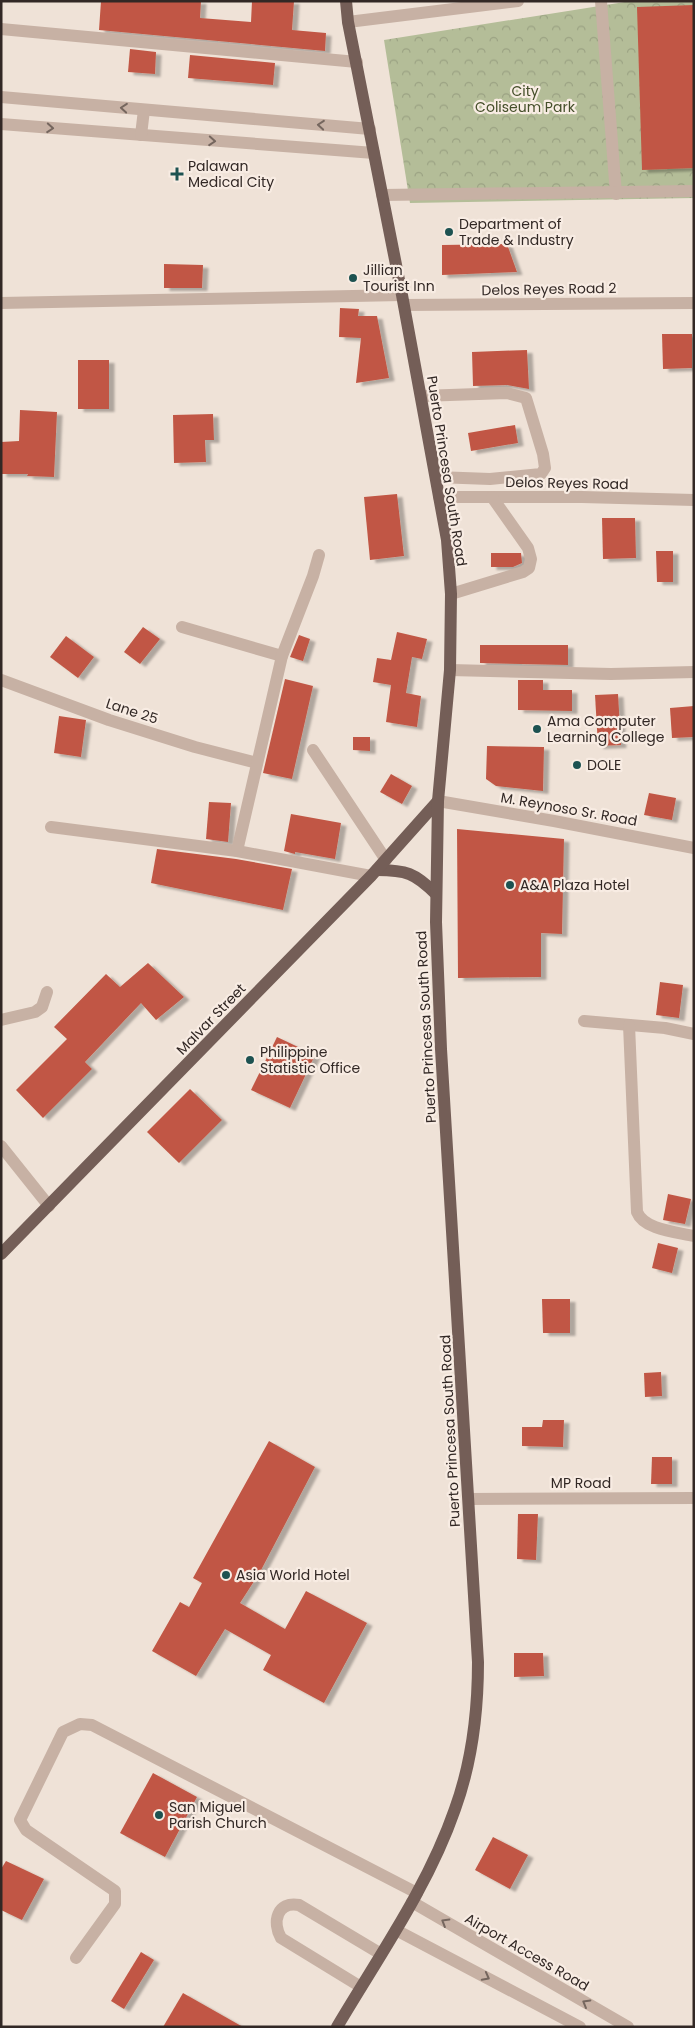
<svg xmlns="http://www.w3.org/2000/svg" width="695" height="2028" viewBox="0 0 695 2028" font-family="Poppins,sans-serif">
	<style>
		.park { fill: url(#park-crowns) }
		.building { fill: #c15744; filter: url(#shadow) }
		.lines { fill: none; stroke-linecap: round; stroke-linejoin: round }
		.minor { stroke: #c7b1a4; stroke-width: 12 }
		.major { stroke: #745e57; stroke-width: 12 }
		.oneway { stroke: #75665e }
		.poi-dot { fill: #1d5251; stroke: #f8ece3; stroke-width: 2 }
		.labels { text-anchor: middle; stroke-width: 4.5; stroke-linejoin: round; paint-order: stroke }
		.park-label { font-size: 14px; fill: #454f2a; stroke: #f8ece3 }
		.poi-label { font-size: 14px; fill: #322825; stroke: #f8ece3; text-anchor: start }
		.street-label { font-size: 14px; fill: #322825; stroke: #f8ece3 }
	</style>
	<defs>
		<pattern id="park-crowns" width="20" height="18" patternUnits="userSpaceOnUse" patternTransform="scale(1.25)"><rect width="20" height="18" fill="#b4bd98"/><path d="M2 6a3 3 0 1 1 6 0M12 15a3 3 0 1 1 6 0" fill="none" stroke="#9ba283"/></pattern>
		<filter id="shadow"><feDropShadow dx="5.5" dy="3" stdDeviation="1" flood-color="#0004"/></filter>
	</defs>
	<rect width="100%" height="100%" fill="#efe2d7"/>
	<polygon class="park" points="631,1 694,1 694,198 410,203 384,40"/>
	<g class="building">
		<polygon points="101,1 201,1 200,18 251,22 252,1 294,1 292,30 326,33 325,51 99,30"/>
		<polygon points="694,5 694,168 642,170 637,7"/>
		<polygon points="130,49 156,52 155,74 128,72"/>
		<polygon points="190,55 275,63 273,85 188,78"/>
		<polygon points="507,244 517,272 442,275 442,245"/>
		<polygon points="164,264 203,265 202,288 164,288"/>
		<polygon points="340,308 359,309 358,316 377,316 389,378 356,383 361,338 339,337"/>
		<polygon points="662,334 692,334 692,368 663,369"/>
		<polygon points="527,350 529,389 507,385 473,386 472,352"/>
		<rect x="78" y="360" width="31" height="49"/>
		<polygon points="20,410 57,412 54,477 27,476 28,474 1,474 1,442 19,441"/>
		<polygon points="213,414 214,440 205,440 206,462 174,463 173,415"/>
		<polygon points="515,425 518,443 471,451 468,433"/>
		<polygon points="397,494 404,556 370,560 364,497"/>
		<polygon points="602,518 635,518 636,558 603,559"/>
		<polygon points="656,551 673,551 673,582 657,582"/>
		<polygon points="491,553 521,553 522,563 513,567 491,567"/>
		<polygon points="143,627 160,639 140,664 124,652"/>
		<polygon points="397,632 427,639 422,659 412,657 406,693 421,696 417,727 386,722 391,685 373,682 377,658 391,660"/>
		<polygon points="299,635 310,639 303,661 290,657"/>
		<polygon points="66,636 94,657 78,678 50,657"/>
		<polygon points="480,645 568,645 568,665 480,663"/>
		<polygon points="285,679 313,686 292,779 263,773"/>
		<polygon points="518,680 543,680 543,690 572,690 572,711 518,710"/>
		<polygon points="618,694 621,745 598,746 595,695"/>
		<polygon points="694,706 694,737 672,738 670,708"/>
		<polygon points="59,716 86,720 81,757 54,753"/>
		<polygon points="353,737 370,737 370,751 353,750"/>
		<polygon points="487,746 544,747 543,791 496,786 486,779"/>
		<polygon points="391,774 412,786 402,804 380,792"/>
		<polygon points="649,793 676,798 672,820 644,815"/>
		<polygon points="209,802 231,803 228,842 206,839"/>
		<polygon points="291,814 341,823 335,859 295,852 295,854 284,851"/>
		<polygon points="457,829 564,839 562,934 541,933 541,977 458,978"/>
		<polygon points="157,849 236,859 292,869 283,910 151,883"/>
		<polygon points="148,963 184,997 156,1020 141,1003 85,1062 92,1069 43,1118 16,1090 67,1039 54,1027 106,974 120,987"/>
		<polygon points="660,982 683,985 679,1018 656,1015"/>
		<polygon points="277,1037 315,1055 290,1108 251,1090"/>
		<polygon points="190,1089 222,1120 179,1163 147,1132"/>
		<polygon points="668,1194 691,1199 685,1224 663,1220"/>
		<polygon points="658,1243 678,1248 672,1273 652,1268"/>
		<polygon points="542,1299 570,1299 570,1333 543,1333"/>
		<polygon points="661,1372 662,1396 645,1397 644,1373"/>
		<polygon points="543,1420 564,1420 563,1447 522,1446 522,1427 542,1427"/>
		<polygon points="269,1441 315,1467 260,1572 240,1603 285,1629 306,1591 367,1623 324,1703 263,1670 271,1655 225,1629 196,1676 152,1651 180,1602 189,1607 202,1583 193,1578"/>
		<polygon points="652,1457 672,1457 672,1484 651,1484"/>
		<polygon points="518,1514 538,1514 536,1560 517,1559"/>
		<polygon points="514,1653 543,1653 544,1676 514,1677"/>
		<polygon points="153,1773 197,1797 165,1857 120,1833"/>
		<polygon points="493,1837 528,1855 510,1889 475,1870"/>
		<polygon points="6,1861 44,1879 22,1920 1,1910 1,1869"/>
		<polygon points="141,1952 154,1960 124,2009 111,2001"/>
		<polygon points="183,1993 243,2027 163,2027"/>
	</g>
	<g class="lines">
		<g class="minor">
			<polyline points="601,1 616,194"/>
			<polyline points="348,22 518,1"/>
			<polyline points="1,29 357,62"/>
			<polyline points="1,97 370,129"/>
			<polyline points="1,124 374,153"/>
			<polyline points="141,135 144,110"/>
			<polyline points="382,195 694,191"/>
			<polyline points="1,303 402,295"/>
			<polyline points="404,305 694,303"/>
			<polyline points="421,396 507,393 526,398 543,454 545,468 541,474 490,479 436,477"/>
			<polyline points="439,497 582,497 694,500"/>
			<polyline points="451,594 523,572 529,568 531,559 528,548 492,497"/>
			<polyline points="182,627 282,656"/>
			<polyline points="450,670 611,674 694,672"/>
			<polyline points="1,680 109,720 195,747 257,763"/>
			<polyline points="313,750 386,860"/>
			<polyline points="438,801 554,821 694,848"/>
			<polyline points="51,827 237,851 371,876"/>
			<polyline points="237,851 282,656 313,576 319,555"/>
			<polyline points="1,1020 35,1012 42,1007 47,992"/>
			<polyline points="584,1021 665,1028 694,1034"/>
			<path d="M629 1025 637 1212C644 1230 677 1232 694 1236"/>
			<polyline points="1,1146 49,1206"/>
			<polyline points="469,1499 694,1498"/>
			<polyline points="412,1902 628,2027"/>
			<polyline points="396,1930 580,2027"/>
			<polyline points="76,1958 115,1904 115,1891 26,1830 20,1820 63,1732 80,1724 92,1725 417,1893"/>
			<path d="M361 1987 281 1938C272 1922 277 1901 299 1905L381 1954"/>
		</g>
		<g class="major">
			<path d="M377 870C406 870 415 873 436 894"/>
			<polyline points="1,1254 371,876 438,801"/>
			<path d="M337 2027C379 1956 428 1887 455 1809 472 1762 478 1712 478 1662L441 1049 436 922 438 801 450 670 451 594 447 540 402 295 348 22 346 1"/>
		</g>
	</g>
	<defs><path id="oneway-chevron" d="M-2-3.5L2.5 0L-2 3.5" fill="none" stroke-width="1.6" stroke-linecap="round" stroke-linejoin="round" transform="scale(1.25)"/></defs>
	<g class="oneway">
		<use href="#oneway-chevron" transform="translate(124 108) rotate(-175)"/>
		<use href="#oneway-chevron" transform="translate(321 125) rotate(-175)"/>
		<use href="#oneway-chevron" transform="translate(50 128) rotate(4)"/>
		<use href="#oneway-chevron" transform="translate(212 141) rotate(4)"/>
		<use href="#oneway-chevron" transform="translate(445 1922) rotate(-149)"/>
		<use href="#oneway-chevron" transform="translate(486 1977) rotate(28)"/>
		<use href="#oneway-chevron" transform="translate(586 2003) rotate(-150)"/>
	</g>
	<g class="poi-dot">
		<path d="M174.5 166.5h5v5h5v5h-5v5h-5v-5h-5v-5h5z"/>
		<circle cx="449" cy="232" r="5"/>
		<circle cx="353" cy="278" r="5"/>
		<circle cx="537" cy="729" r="5"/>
		<circle cx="577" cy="765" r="5"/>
		<circle cx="510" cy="885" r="5"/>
		<circle cx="250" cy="1060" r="5"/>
		<circle cx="226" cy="1575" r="5"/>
		<circle cx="159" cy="1815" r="5"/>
	</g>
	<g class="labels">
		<g class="park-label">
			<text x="525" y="96">City<tspan x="525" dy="16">Coliseum Park</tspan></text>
		</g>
		<g class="poi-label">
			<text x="188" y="171">Palawan<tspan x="188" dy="16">Medical City</tspan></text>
			<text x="459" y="229">Department of<tspan x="459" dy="16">Trade &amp; Industry</tspan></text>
			<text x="363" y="275">Jillian<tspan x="363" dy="16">Tourist Inn</tspan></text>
			<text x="547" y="726">Ama Computer<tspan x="547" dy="16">Learning College</tspan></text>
			<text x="587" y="770">DOLE</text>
			<text x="520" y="890">A&amp;A Plaza Hotel</text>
			<text x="260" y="1057">Philippine<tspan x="260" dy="16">Statistic Office</tspan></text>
			<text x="236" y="1580">Asia World Hotel</text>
			<text x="169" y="1812">San Miguel<tspan x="169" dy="16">Parish Church</tspan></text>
		</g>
		<g class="street-label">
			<text transform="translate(549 289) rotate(-1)" y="5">Delos Reyes Road 2</text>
			<text transform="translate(447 471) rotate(81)" y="5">Puerto Princesa South Road</text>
			<text transform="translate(567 483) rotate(1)" y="5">Delos Reyes Road</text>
			<text transform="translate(132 711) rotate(18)" y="5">Lane 25</text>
			<text transform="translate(569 809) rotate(10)" y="5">M. Reynoso Sr. Road</text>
			<text transform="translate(211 1019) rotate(-46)" y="5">Malvar Street</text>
			<text transform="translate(426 1027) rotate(-93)" y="5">Puerto Princesa South Road</text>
			<text transform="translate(450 1431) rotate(-93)" y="5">Puerto Princesa South Road</text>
			<text x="581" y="1488">MP Road</text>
			<text transform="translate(527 1952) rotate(30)" y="5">Airport Access Road</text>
		</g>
	</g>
	<rect width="695" height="2028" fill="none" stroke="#322825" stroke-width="5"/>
</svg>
